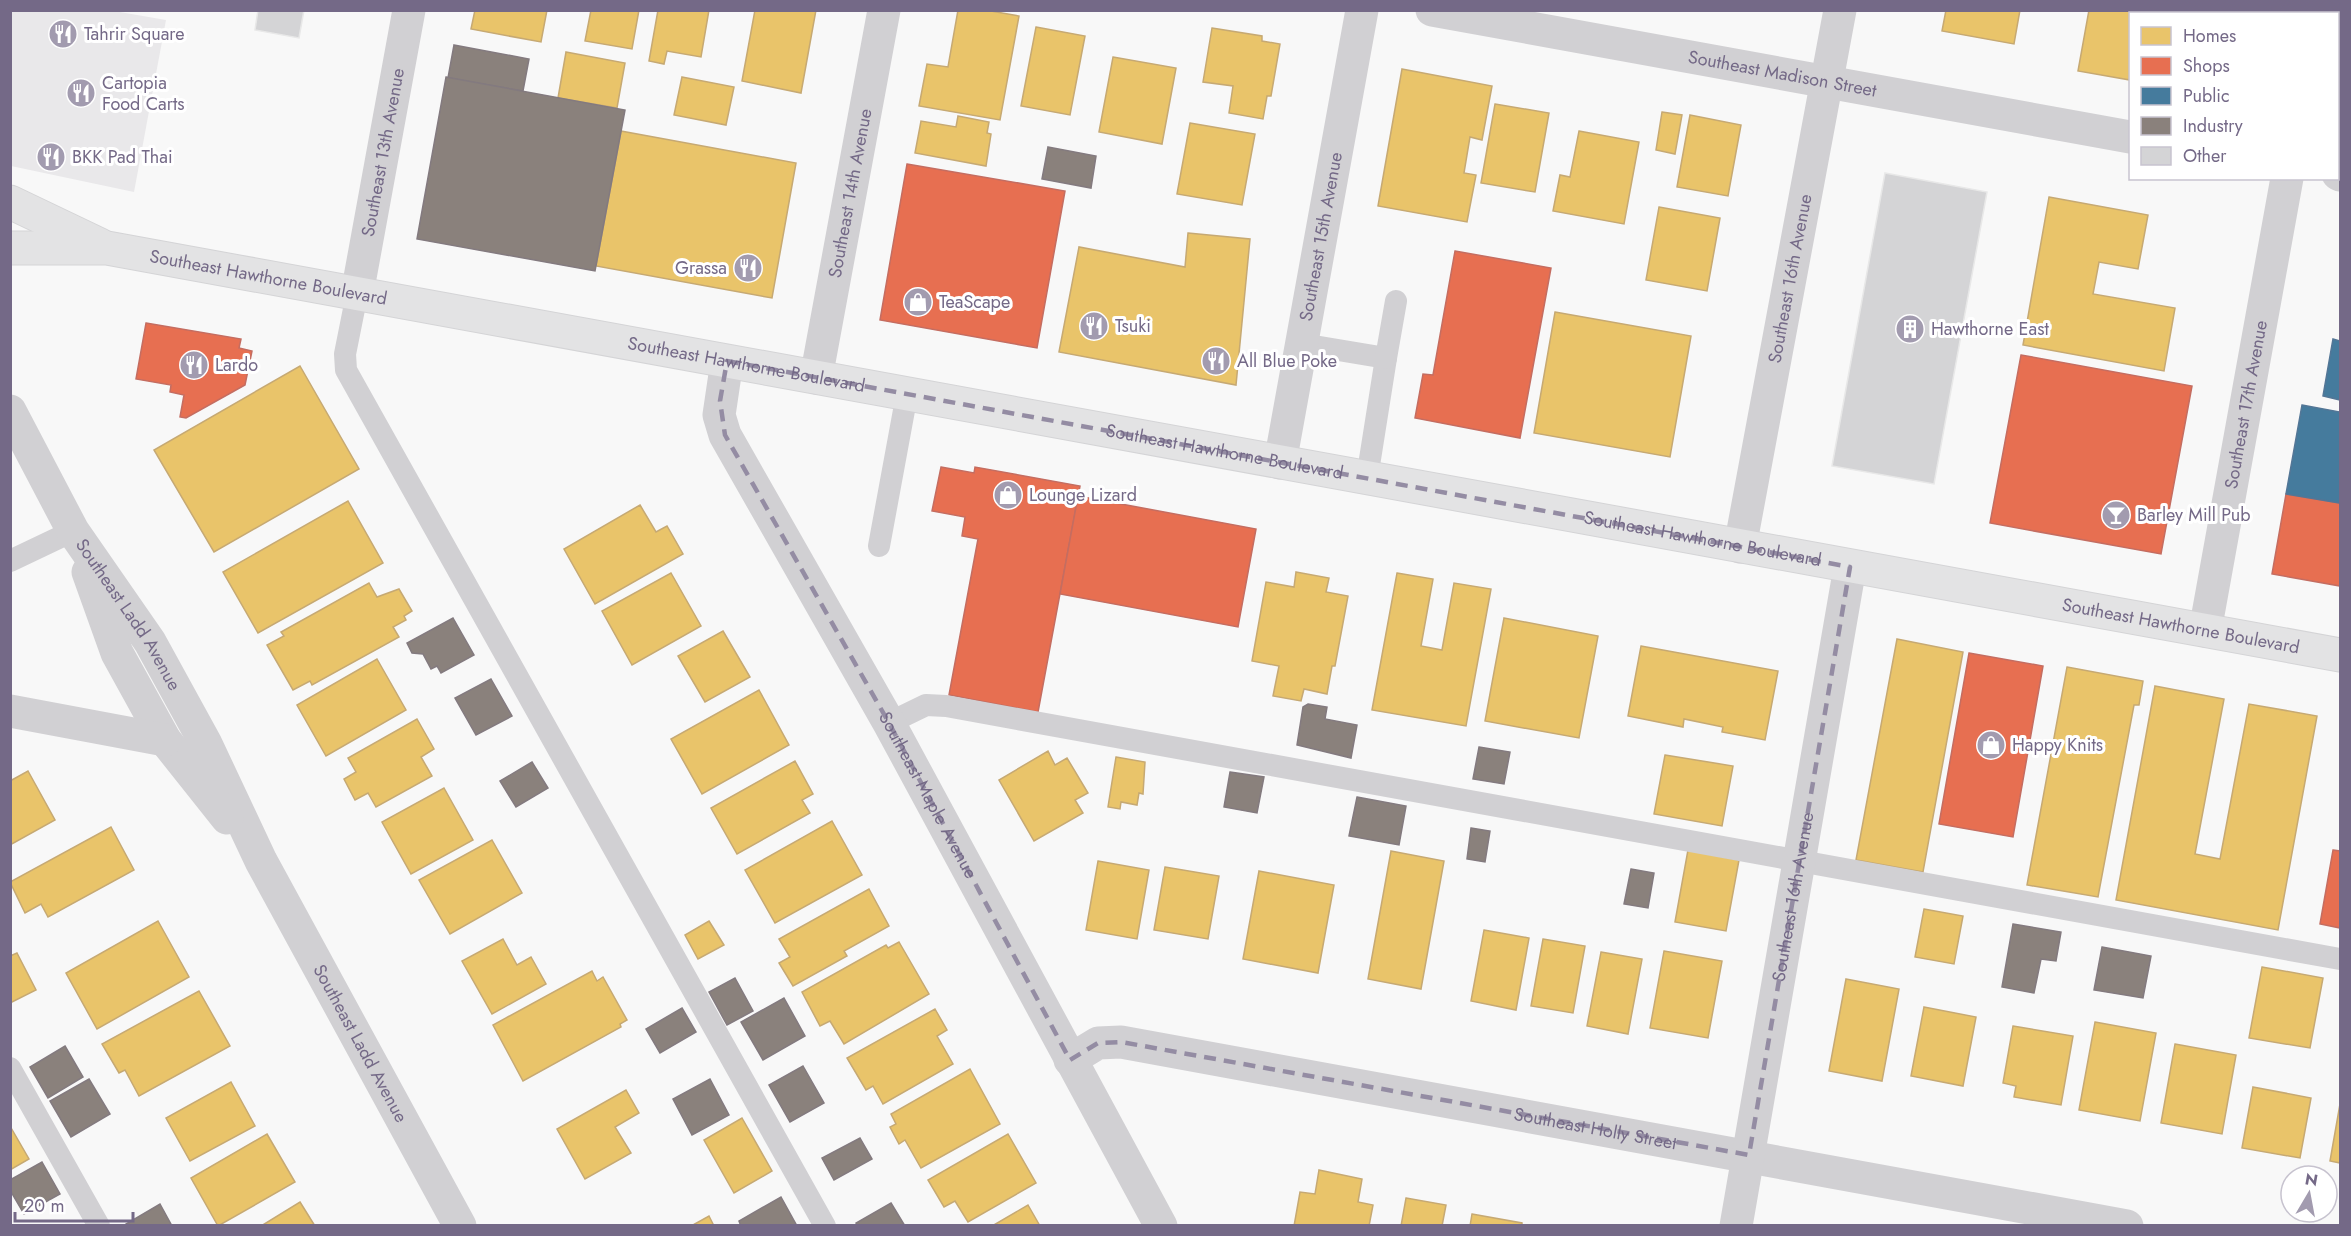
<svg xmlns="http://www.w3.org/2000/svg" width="2351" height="1236" viewBox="0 0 2351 1236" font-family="Jost,sans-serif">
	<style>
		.built { fill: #e9e8ea }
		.homes { fill: #e9c46a; stroke: #c6a973; stroke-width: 1.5 }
		.shops { fill: #e76f51; stroke: #c46d61; stroke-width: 1.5 }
		.public { fill: #457b9d; stroke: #537696; stroke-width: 1.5 }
		.industry { fill: #8a817c; stroke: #837a7f; stroke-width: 1.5 }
		.building { fill: #d4d4d6; stroke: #e8e8e8; stroke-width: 1.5 }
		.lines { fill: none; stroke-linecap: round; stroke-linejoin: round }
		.secondary-casing { stroke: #d4d4d6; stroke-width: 35 }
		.service { stroke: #d1d0d3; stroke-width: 22 }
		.minor { stroke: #d1d0d3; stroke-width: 33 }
		.secondary { stroke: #e3e3e4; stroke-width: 33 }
		.marked { fill: none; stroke: #948ca3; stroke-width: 4.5; stroke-dasharray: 12 8; stroke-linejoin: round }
		.labels { text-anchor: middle; stroke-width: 6; stroke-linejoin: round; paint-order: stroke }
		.poi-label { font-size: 18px; fill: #746987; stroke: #fff; text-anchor: start }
		.street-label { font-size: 18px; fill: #746987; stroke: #fff }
	</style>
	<rect width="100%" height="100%" fill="#f8f8f8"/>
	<polygon class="built" points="10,11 114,11 166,20 134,192 11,166"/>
	<g class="homes">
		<polygon points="475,10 547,10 541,42 471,29"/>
		<polygon points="591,10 639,10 632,49 585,41"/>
		<polygon points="658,10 709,10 701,57 667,51 664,64 649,61"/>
		<polygon points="755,10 816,10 801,93 742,81"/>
		<polygon points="958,10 985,10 1019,16 1000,120 919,106 927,64 948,67"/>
		<polygon points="1946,10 2020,10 2014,44 1942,31"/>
		<polygon points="2089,10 2157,10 2157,14 2130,14 2130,80 2078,71"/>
		<polygon points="2189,10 2222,10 2238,14 2188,14"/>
		<polygon points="1036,27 1085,36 1070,115 1021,106"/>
		<polygon points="1212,28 1262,36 1262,41 1280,44 1271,96 1267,96 1263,119 1229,113 1233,86 1203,82"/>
		<polygon points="566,52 625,63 617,108 558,98"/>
		<polygon points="1113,57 1176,68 1162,144 1099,132"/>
		<polygon points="1402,69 1492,86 1482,140 1470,137 1464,173 1476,175 1467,222 1378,206"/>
		<polygon points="682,77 734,87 726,125 674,115"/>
		<polygon points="1495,104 1549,113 1535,192 1481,183"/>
		<polygon points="1662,112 1682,115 1675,154 1656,150"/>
		<polygon points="1690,115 1741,125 1728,196 1677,187"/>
		<polygon points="958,116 989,122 987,133 991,134 986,166 915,153 921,121 956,127"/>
		<polygon points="1190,123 1255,134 1242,205 1177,194"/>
		<polygon points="621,131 796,163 772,298 596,266"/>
		<polygon points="1579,131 1639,142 1624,224 1553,211 1560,175 1570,177"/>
		<polygon points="2049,197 2148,215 2138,269 2099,262 2093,294 2175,308 2164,371 2023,345"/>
		<polygon points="1659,207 1720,218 1707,291 1646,280"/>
		<polygon points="1188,233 1250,239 1236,385 1059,352 1079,247 1185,267"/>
		<polygon points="1555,312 1691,336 1670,457 1534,433"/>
		<polygon points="300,366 359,469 214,552 154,450"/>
		<polygon points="348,501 383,563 258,633 223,572"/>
		<polygon points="640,505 656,532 667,526 683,554 595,604 564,549"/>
		<polygon points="1296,572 1329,578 1326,592 1348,596 1335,666 1332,666 1327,694 1304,689 1301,701 1273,696 1279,666 1252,661 1266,582 1294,587"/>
		<polygon points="671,573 701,626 632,665 602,611"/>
		<polygon points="1397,573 1433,579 1421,646 1442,650 1454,583 1491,589 1466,726 1372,710"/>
		<polygon points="369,583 377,597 399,589 412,611 404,616 406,620 393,627 399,637 312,685 310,681 293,690 267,645 284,636 281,632"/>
		<polygon points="1504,618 1598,636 1579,738 1485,721"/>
		<polygon points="723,631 750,677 705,702 678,656"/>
		<polygon points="1897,639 1963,652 1923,872 1856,860"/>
		<polygon points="1641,646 1778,671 1765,740 1722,732 1723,727 1684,719 1683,727 1628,716"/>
		<polygon points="377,659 406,710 326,756 297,705"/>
		<polygon points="2067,667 2143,681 2139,705 2134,705 2098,897 2027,885"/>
		<polygon points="2155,686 2224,699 2195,854 2220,859 2249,704 2317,716 2278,930 2116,900"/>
		<polygon points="759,690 789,745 702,794 671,739"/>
		<polygon points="417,719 434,749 421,757 432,776 376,807 368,793 355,800 344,779 356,772 348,758"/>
		<polygon points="1048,751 1055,765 1067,758 1088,793 1075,800 1083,813 1034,841 999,780"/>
		<polygon points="1665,755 1733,766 1722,826 1654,814"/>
		<polygon points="1116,757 1145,762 1143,794 1139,793 1137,805 1121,802 1120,809 1108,807"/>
		<polygon points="795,761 813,794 802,800 810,813 737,854 711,808"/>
		<polygon points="28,771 55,820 10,845 10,781"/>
		<polygon points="444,788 473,840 411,874 382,822"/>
		<polygon points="832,821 862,875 775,923 745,870"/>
		<polygon points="111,827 134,870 48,917 41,904 25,913 10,882"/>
		<polygon points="492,840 522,893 450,934 419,880"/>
		<polygon points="1688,850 1739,860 1726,931 1675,922"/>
		<polygon points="1391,851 1444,861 1421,989 1368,979"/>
		<polygon points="1098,861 1149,870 1137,939 1086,930"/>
		<polygon points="1165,867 1219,876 1208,939 1154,930"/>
		<polygon points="1259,871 1334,885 1318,973 1243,959"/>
		<polygon points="869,889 889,926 844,951 847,956 793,986 779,963 790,957 779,939"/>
		<polygon points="1924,909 1963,916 1954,964 1915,957"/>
		<polygon points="158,921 189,977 97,1029 66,973"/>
		<polygon points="709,921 724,945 698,959 685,935"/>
		<polygon points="1484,930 1529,938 1516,1010 1471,1001"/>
		<polygon points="503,939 517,965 531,957 546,984 492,1014 462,961"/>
		<polygon points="1543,939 1585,946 1573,1013 1531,1006"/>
		<polygon points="899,942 929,994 844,1044 830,1021 820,1026 802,992 886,945 888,948"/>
		<polygon points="1664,951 1722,961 1708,1038 1650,1028"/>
		<polygon points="1601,952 1642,959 1628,1034 1587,1026"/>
		<polygon points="17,953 36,990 10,1003 10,956"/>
		<polygon points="2262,967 2323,978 2310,1048 2249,1038"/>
		<polygon points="592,971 597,981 603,977 627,1020 620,1024 621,1027 523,1081 493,1025"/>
		<polygon points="1846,979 1899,989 1882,1081 1829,1071"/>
		<polygon points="199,991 230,1046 139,1096 125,1070 119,1073 102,1044"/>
		<polygon points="1924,1007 1976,1017 1963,1086 1911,1076"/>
		<polygon points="935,1009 947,1030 937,1036 953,1064 883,1104 873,1086 866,1090 847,1058"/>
		<polygon points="2095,1022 2156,1033 2140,1121 2079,1110"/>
		<polygon points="2013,1026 2073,1036 2061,1105 2014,1097 2016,1086 2003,1083"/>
		<polygon points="2175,1044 2236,1055 2222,1134 2161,1123"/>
		<polygon points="970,1069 1000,1124 921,1168 905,1140 899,1144 890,1127 896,1124 891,1114"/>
		<polygon points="231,1082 255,1126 190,1161 166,1118"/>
		<polygon points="2253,1087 2311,1098 2300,1158 2242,1148"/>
		<polygon points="626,1090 639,1113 615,1127 631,1153 585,1179 557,1129"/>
		<polygon points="2340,1104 2340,1163 2330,1161"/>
		<polygon points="742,1118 772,1171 734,1193 704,1140"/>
		<polygon points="10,1126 29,1159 10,1170"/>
		<polygon points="267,1134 295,1182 218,1226 191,1178"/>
		<polygon points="1008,1134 1036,1183 968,1222 955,1201 944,1207 928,1180"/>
		<polygon points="1319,1170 1362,1179 1358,1202 1373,1205 1369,1226 1294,1226 1300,1192 1315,1194"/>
		<polygon points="1406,1198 1446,1205 1442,1226 1401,1226"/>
		<polygon points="300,1202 315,1226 261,1226"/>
		<polygon points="1028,1205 1040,1226 992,1226"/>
		<polygon points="1472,1214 1522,1223 1522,1226 1470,1226"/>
		<polygon points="709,1216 714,1226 691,1226"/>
	</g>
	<g class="shops">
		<polygon points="907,164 1065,191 1037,348 880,320"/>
		<polygon points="1455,251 1551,268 1520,438 1415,418 1423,374 1433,375"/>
		<polygon points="146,323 241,339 239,348 252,351 245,385 186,418 180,417 184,395 170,392 171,385 136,379"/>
		<polygon points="2021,355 2192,386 2161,554 1990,523"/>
		<polygon points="941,467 974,473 975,467 1080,486 1038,712 949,695 978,539 962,536 965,517 932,511"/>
		<polygon points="2286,494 2340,503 2340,586 2272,574"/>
		<polygon points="1078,496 1256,529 1238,627 1060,594"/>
		<polygon points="1969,653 2043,666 2013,837 1939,824"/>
		<polygon points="2333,850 2340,851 2340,928 2320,924"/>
	</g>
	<g class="public">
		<polygon points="2333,339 2340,341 2340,400 2323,396"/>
		<polygon points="2302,405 2340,412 2340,503 2286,494"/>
	</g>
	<g class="industry">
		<polygon points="454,45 529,59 523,91 448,78"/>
		<polygon points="446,77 625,110 595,271 417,239"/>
		<polygon points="1048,147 1096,156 1091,188 1042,179"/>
		<polygon points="453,618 474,655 441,673 437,666 431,669 423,654 412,653 407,643"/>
		<polygon points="491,679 512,716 476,735 455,698"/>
		<polygon points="1308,704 1327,707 1325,719 1357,725 1351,758 1297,745 1303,707"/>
		<polygon points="1479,747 1510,752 1504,784 1473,779"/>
		<polygon points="532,762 548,788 516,807 500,781"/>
		<polygon points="1230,772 1264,777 1257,813 1224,807"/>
		<polygon points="1357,797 1406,806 1399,845 1349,836"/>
		<polygon points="1471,828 1490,831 1485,862 1467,859"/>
		<polygon points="1631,869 1654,873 1648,908 1624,904"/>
		<polygon points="2013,924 2061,932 2056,961 2041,959 2034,993 2002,987"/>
		<polygon points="2102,947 2151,956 2143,998 2094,990"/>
		<polygon points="735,978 753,1011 727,1025 709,992"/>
		<polygon points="784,998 805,1036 763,1060 741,1022"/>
		<polygon points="682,1008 696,1032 660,1053 646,1029"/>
		<polygon points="65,1046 83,1077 48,1098 30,1067"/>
		<polygon points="803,1066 824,1103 790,1122 769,1085"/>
		<polygon points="89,1079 110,1114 71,1137 50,1101"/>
		<polygon points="710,1079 729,1115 692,1135 673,1099"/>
		<polygon points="860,1138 872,1159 834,1180 822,1158"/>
		<polygon points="42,1162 60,1194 24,1214 10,1190 10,1180"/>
		<polygon points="781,1197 797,1226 741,1226 739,1221"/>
		<polygon points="891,1203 905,1226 857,1226 856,1223"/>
		<polygon points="160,1204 172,1226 127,1226 126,1224"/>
	</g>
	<g class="building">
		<polygon points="258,10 304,10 299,38 255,30"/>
		<polygon points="1885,173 1987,192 1934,484 1832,466"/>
	</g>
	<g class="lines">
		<g class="secondary-casing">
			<g id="secondary">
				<polyline points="10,202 100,245"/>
				<path id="s11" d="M10 248H107L2340 655"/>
			</g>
		</g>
		<g class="service">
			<polyline points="357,294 345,354 346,370 825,1226"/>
			<polyline points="1302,344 1386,358 1367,478"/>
			<polyline points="1386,358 1396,301"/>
			<polyline points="879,546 907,394"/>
			<polyline points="10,561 73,531"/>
			<polyline points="889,723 926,705 946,706 2340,959"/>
			<polyline points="10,1068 99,1226"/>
		</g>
		<g class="minor">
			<path id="s1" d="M1432 10 2130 137"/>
			<polyline points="2317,14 2318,10"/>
			<polyline points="2338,174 2340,175"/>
			<path id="s2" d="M357 294 409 10"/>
			<path id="s3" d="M727 361 719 415 725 435 889 723 1161 1226"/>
			<path id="s4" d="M816 378 884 10"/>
			<path id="s5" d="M10 411 73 531 150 642 206 744 261 861 460 1226"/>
			<path id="s6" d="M1280 463 1362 10"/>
			<path id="s7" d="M1740 547 1840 10"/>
			<polyline points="88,572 117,653 165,740 227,818"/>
			<path id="s8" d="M2205 631 2287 178"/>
			<polyline points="10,711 165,740"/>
			<path id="s9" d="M1070 1060 1098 1043 1121 1042 2127 1226"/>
			<path id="s10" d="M1736 1226 1850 567"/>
		</g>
		<use href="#secondary" class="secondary"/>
	</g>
	<path class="marked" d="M727 361 1850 567 1749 1155 1121 1042 1098 1043 1070 1060 889 723 725 435 720 401Z"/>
	<defs>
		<g id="restaurant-disc" transform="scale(1.5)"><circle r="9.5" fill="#a29baf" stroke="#fff"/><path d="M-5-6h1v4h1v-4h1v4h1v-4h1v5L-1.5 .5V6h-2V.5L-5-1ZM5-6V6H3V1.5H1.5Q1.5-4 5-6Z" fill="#fff"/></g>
		<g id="shop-disc" transform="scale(1.5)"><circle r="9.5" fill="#a29baf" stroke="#fff"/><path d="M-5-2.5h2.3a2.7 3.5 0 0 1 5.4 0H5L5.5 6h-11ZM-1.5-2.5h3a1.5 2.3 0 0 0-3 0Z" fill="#fff"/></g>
		<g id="building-disc" transform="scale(1.5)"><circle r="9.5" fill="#a29baf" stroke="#fff"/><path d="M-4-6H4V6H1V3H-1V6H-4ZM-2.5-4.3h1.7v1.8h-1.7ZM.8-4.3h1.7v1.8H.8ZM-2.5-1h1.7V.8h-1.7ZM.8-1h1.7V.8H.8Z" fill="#fff"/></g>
		<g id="bar-disc" transform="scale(1.5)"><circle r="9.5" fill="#a29baf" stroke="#fff"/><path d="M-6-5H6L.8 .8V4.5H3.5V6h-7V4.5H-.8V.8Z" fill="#fff"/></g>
	</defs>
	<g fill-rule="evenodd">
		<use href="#restaurant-disc" x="63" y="34"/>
		<use href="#restaurant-disc" x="81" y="93"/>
		<use href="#restaurant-disc" x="51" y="157"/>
		<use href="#restaurant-disc" x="748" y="268"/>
		<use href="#shop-disc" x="918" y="302"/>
		<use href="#restaurant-disc" x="1094" y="326"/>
		<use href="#building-disc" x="1910" y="329"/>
		<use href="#restaurant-disc" x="1216" y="361"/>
		<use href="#restaurant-disc" x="194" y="365"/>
		<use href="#shop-disc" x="1008" y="495"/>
		<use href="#bar-disc" x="2116" y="515"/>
		<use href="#shop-disc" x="1991" y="745"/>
	</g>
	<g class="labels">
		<g class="poi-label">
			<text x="84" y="40">Tahrir Square</text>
			<text x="102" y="89">Cartopia<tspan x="102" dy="21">Food Carts</tspan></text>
			<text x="72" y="163">BKK Pad Thai</text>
			<text x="727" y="274" text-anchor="end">Grassa</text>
			<text x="939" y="308">TeaScape</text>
			<text x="1115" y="332">Tsuki</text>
			<text x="1931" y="335">Hawthorne East</text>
			<text x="1237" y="367">All Blue Poke</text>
			<text x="215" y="371">Lardo</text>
			<text x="1029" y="501">Lounge Lizard</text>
			<text x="2137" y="521">Barley Mill Pub</text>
			<text x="2012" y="751">Happy Knits</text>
		</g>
		<g class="street-label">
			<text dy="6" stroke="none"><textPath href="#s1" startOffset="356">Southeast Madison Street</textPath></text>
			<text dy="6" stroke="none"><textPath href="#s2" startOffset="144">Southeast 13th Avenue</textPath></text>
			<text dy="6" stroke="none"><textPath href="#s4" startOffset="188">Southeast 14th Avenue</textPath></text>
			<text dy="6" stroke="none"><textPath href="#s6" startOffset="230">Southeast 15th Avenue</textPath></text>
			<text dy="6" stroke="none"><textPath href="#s11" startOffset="261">Southeast Hawthorne Boulevard</textPath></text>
			<text dy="6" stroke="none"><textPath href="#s7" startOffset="273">Southeast 16th Avenue</textPath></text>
			<text dy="6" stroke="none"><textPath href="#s11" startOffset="747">Southeast Hawthorne Boulevard</textPath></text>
			<text dy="6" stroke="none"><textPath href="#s8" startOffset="230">Southeast 17th Avenue</textPath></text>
			<text dy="6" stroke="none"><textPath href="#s11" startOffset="1233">Southeast Hawthorne Boulevard</textPath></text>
			<text dy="6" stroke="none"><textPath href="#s11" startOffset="1719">Southeast Hawthorne Boulevard</textPath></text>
			<text dy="6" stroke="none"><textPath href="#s5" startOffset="236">Southeast Ladd Avenue</textPath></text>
			<text dy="6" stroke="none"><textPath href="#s11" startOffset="2205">Southeast Hawthorne Boulevard</textPath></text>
			<text dy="6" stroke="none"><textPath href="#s3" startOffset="489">Southeast Maple Avenue</textPath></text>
			<text dy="6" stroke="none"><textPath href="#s10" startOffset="334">Southeast 16th Avenue</textPath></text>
			<text dy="6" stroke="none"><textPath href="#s5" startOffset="724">Southeast Ladd Avenue</textPath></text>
			<text dy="6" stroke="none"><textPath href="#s9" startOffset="538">Southeast Holly Street</textPath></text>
		</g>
	</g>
	<rect width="2351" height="1236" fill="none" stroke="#746987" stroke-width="24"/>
	<rect x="2129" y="12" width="210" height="168" fill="#ffffff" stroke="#c7c3cf" stroke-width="1.5"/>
	<rect x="2141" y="27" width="30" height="18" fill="#e9c46a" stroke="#c7c3cf" stroke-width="1.5"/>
	<text x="2183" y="42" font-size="18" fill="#746987">Homes</text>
	<rect x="2141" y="57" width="30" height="18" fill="#e76f51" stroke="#c7c3cf" stroke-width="1.5"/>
	<text x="2183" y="72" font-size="18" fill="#746987">Shops</text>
	<rect x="2141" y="87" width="30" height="18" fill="#457b9d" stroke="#c7c3cf" stroke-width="1.5"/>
	<text x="2183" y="102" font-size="18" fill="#746987">Public</text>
	<rect x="2141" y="117" width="30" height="18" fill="#8a817c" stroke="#c7c3cf" stroke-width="1.5"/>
	<text x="2183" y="132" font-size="18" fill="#746987">Industry</text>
	<rect x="2141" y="147" width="30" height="18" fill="#d4d4d6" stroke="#c7c3cf" stroke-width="1.5"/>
	<text x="2183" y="162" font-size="18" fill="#746987">Other</text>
	<g transform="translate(2309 1194) rotate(10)"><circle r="28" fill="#ffffff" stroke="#c7c3cf" stroke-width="1.5"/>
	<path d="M0-4.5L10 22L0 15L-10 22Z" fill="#a29baf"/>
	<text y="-9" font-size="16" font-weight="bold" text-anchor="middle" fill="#746987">N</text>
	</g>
	<path d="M15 1212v9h118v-9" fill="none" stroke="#746987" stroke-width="3"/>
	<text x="24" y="1212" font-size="18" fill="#746987" stroke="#ffffff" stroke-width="4.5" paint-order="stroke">20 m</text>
</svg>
